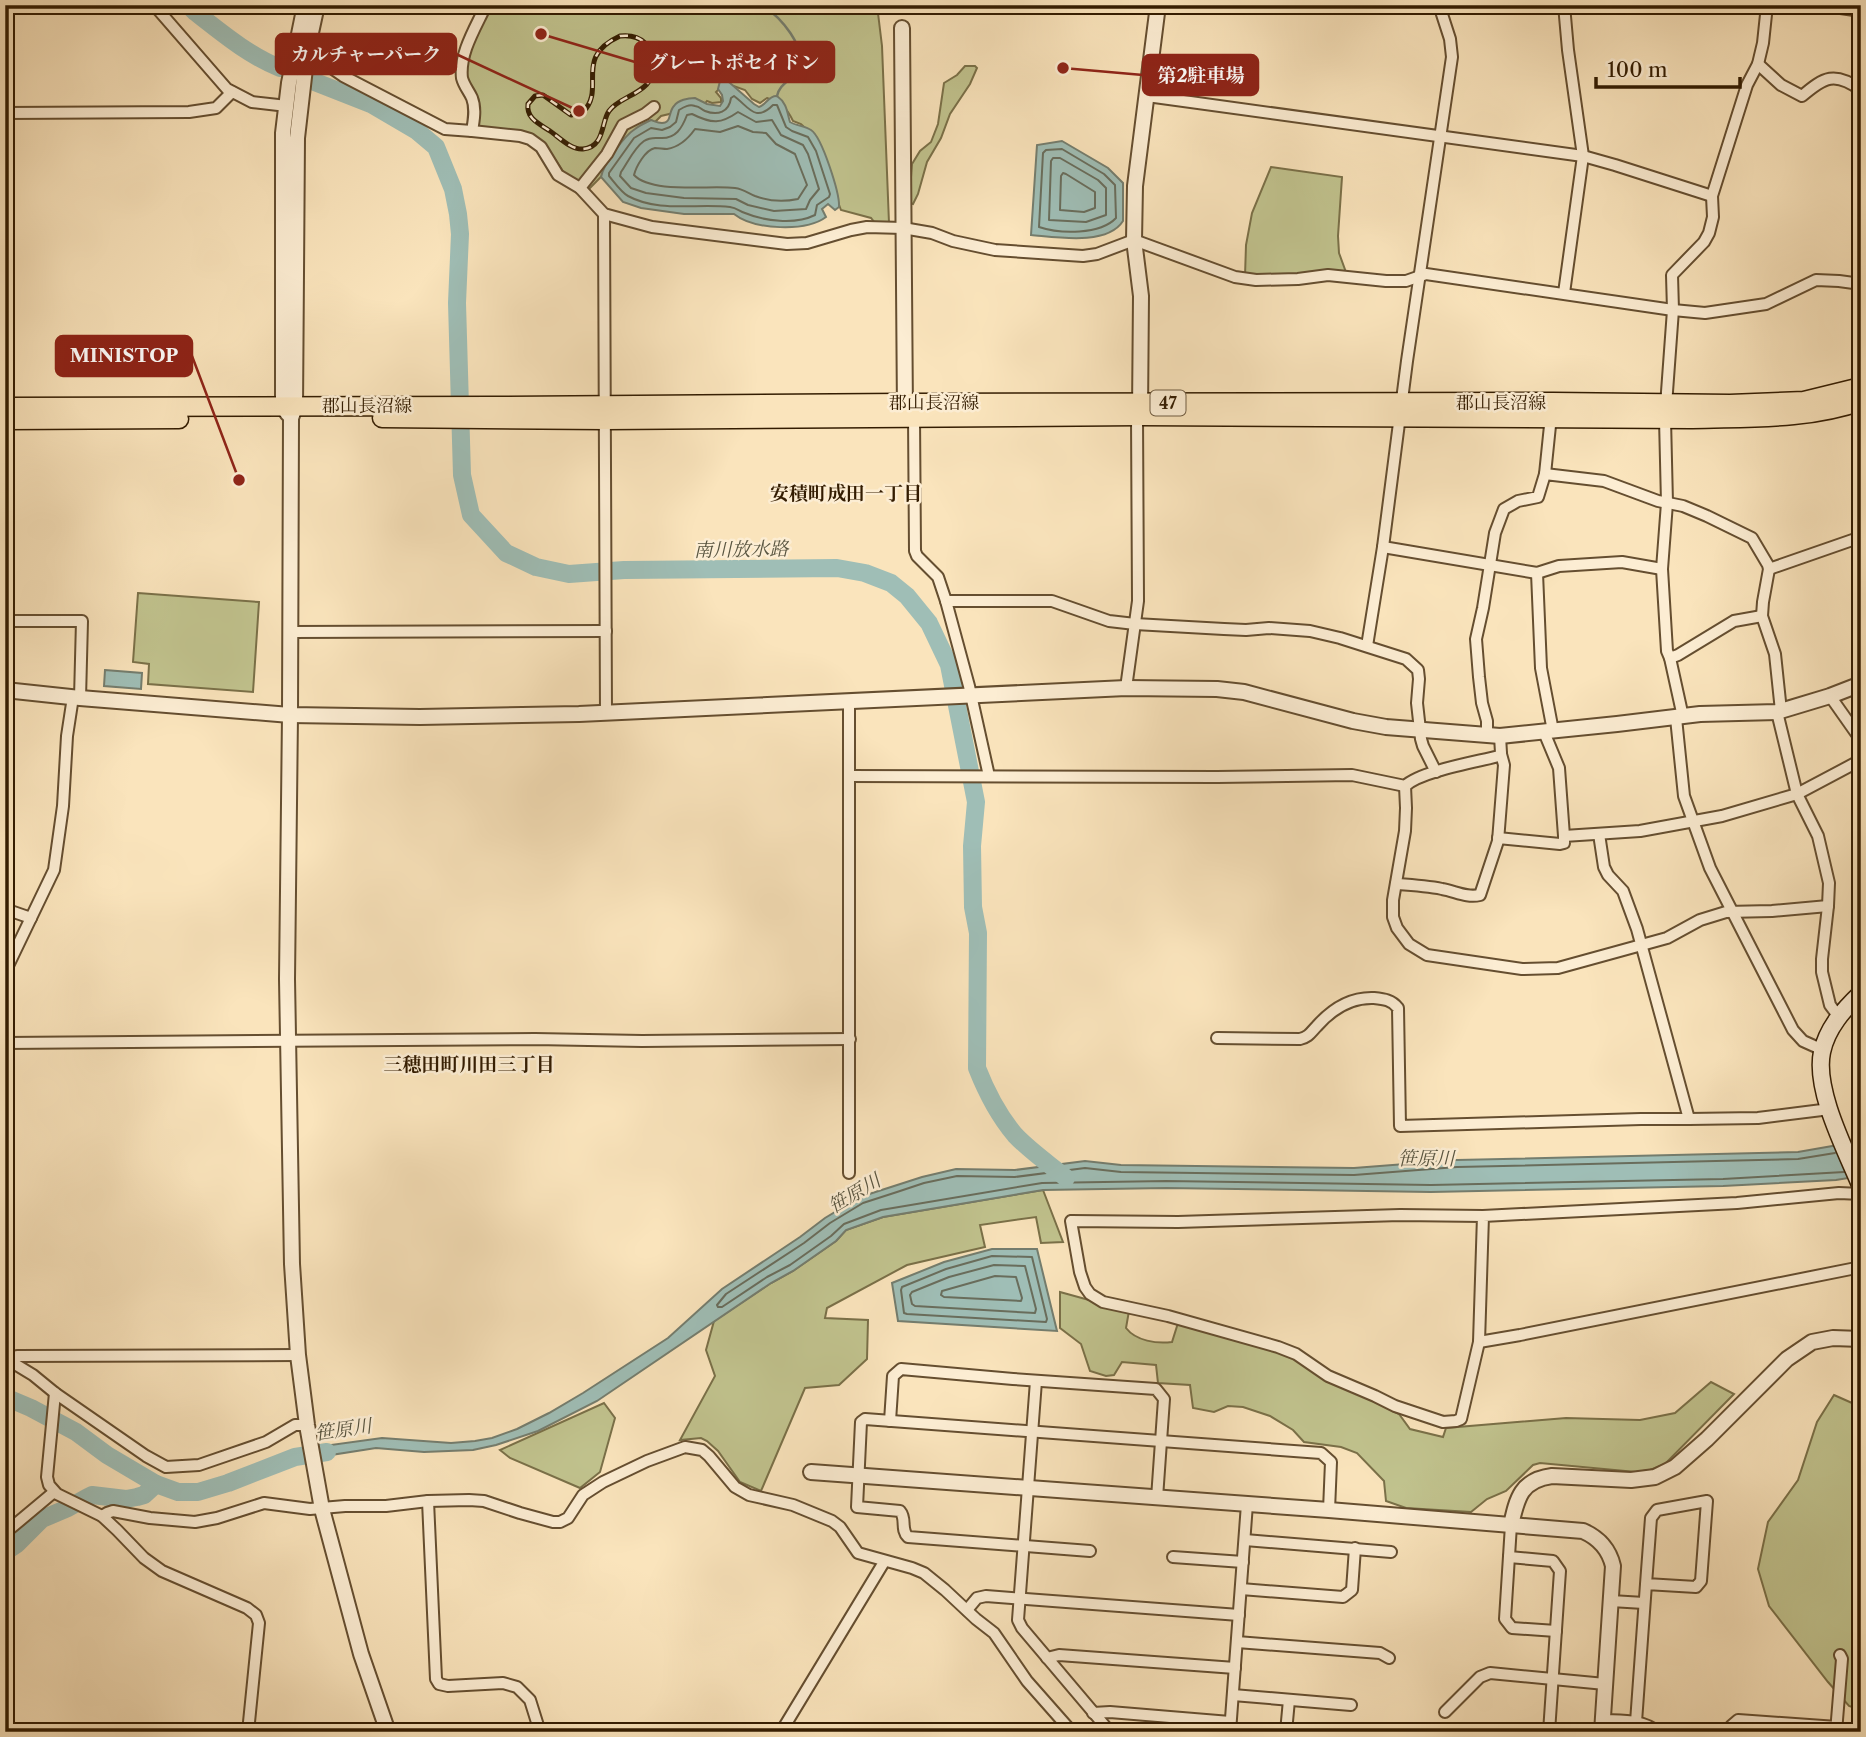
<svg xmlns="http://www.w3.org/2000/svg" width="1866" height="1737" viewBox="0 0 1866 1737" font-family="'Libre Caslon Text','Noto Serif JP',serif">
	<style>
		.green { fill: #c1c38e; stroke: #7a7048; stroke-width: 2 }
		.water { fill: #9fbeb6; stroke: #747d6e; stroke-width: 2 }
		.lines { fill: none; stroke-linecap: round; stroke-linejoin: round }
		.shore { stroke: #696d5c; stroke-width: 2 }
		.stream { stroke: #747d6e; stroke-width: 2.5 }
		.river { stroke: #9fbeb6; stroke-width: 18 }
		.minor-casing { stroke: #654e30; stroke-width: 14 }
		.tertiary-casing { stroke: #654e30; stroke-width: 18 }
		.secondary-casing { stroke: #331c01; stroke-width: 19 }
		.primary-casing { stroke: #331c01; stroke-width: 21 }
		.minor { stroke: #fcedd3; stroke-width: 10 }
		.tertiary { stroke: #fcedd3; stroke-width: 14 }
		.secondary { stroke: #fcedd3; stroke-width: 16 }
		.primary { stroke: #fae4bc; stroke-width: 18 }
		.rail-casing { stroke: #331c01; stroke-width: 5 }
		.rail { stroke: #fcedd3; stroke-width: 2.5; stroke-dasharray: 8; stroke-linecap: butt }
		.labels { text-anchor: middle; stroke-width: 5; stroke-linejoin: round; paint-order: stroke }
		.shield { fill: #fcedd3; stroke: #6f5b40; stroke-width: 2 }
		.shield-label { font-size: 16px; font-weight: bold; fill: #331c01 }
		.street-label { font-size: 18px; fill: #331c01; stroke: #fcedd3 }
		.neighbourhood-label { font-size: 19px; font-weight: bold; fill: #331c01; stroke: #fcedd3 }
		.water-label { font-size: 19px; font-style: italic; fill: #595540; stroke: #fcedd3 }
		.leader { fill: none; stroke: #8f2418; stroke-width: 2.5 }
		.callout-dot { fill: #8f2418; stroke: #fcedd3; stroke-width: 2.5 }
		.callout { fill: #8f2418; stroke: #8f2418; stroke-width: 2.5 }
		.callout-label { font-size: 19px; text-anchor: middle; font-weight: bold; fill: #fff }
	</style>
	<rect width="100%" height="100%" fill="#fae4bc"/>
	<filter id="stains"><feTurbulence type="fractalNoise" baseFrequency=".00286" numOctaves="4"/><feColorMatrix values="0 0 0 0 .2 0 0 0 0 .09 0 0 0 0 .02 0 0 0 .5 -.17"/></filter>
	<radialGradient id="worn" r=".72"><stop offset=".6" stop-color="#630" stop-opacity="0"/><stop offset="1" stop-color="#630" stop-opacity=".3"/></radialGradient>
	<g class="green">
		<path d="M488 5H877L882 46 889 223 884 222 875 223 871 218 841 210 812 134 801 124 793 121C787 108 781 103 767 98L760 103 752 99 745 90 725 83 716 92 721 98V102L712 103 707 101 703 106 661 116 589 189 566 176 549 150 478 127 476 103 465 78 469 47Z"/>
		<polygon points="965,66 975,66 977,68 970,84 950,114 941,138 927,162 918,194 913,204 909,203 912,164 920,151 931,142 938,124 944,83 957,75"/>
		<polygon points="1271,167 1342,177 1338,236 1339,253 1347,275 1245,276 1246,245 1252,213"/>
		<polygon points="138,593 259,602 253,692 148,684 149,664 133,662"/>
		<polygon points="1043,1190 1063,1242 1041,1243 1036,1217 980,1225 985,1247 907,1265 827,1308 825,1318 868,1320 867,1359 839,1385 805,1388 761,1491 740,1482 718,1451 707,1441 701,1438 680,1440 715,1376 706,1350 714,1321 771,1283 793,1271 836,1241 846,1230 883,1217"/>
		<path d="M1060 1292 1129 1311 1126 1328C1136 1341 1157 1344 1172 1342L1178 1323 1282 1352 1322 1376 1399 1414 1410 1429 1443 1437 1446 1428 1566 1418 1640 1420 1675 1413 1711 1382 1734 1394 1665 1464 1650 1470 1636 1472 1540 1463 1533 1465 1506 1491 1487 1499 1471 1512 1406 1508 1386 1501 1384 1481 1357 1453 1341 1447 1304 1442 1293 1430 1270 1416 1243 1407 1228 1406 1214 1412 1193 1408 1190 1385 1158 1383 1156 1365 1122 1362 1114 1375 1106 1376 1090 1371 1081 1344 1060 1328Z"/>
		<polygon points="1834,1395 1861,1407 1861,1710 1849,1706 1828,1682 1769,1606 1758,1569 1768,1522 1798,1480 1817,1422"/>
		<polygon points="604,1403 615,1418 600,1472 580,1488 510,1458 500,1450"/>
	</g>
	<g class="water">
		<path d="M720 81H727L730 83 754 104 759 107C766 105 769 95 777 96 787 103 787 112 790 122 797 126 805 126 811 130 822 137 840 194 839 207L835 210 828 204 822 209 826 217C806 232 754 230 734 214H684L641 208 623 202 601 177C603 165 624 136 635 129 640 125 645 123 651 120 654 121 658 123 662 123 672 123 668 112 674 106 678 100 688 98 695 98L707 104 720 106 723 101 722 95 718 89Z"/>
		<path d="M1062 141 1108 168 1123 183V221C1107 246 1056 237 1031 235L1037 145Z"/>
		<polygon points="105,670 142,673 141,689 104,686"/>
		<polygon points="1861,1141 1861,1176 1836,1180 1723,1186 1431,1192 1166,1188 1043,1190 883,1217 846,1230 836,1241 793,1271 771,1283 597,1401 538,1431 496,1445 473,1450 424,1452 376,1448 318,1457 316,1447 382,1438 451,1443 475,1441 492,1438 517,1429 549,1413 583,1393 668,1338 722,1289 800,1237 825,1218 860,1197 922,1177 956,1169 1015,1170 1085,1161 1121,1165 1354,1168 1457,1160 1798,1152"/>
		<polygon points="992,1249 1037,1249 1057,1331 898,1321 892,1283 944,1262"/>
	</g>
	<g class="lines">
		<g class="shore">
			<path d="M734 96C749 107 755 123 773 105H777L786 127 792 131 808 137 816 151 830 194 829 197 817 205 815 215C795 225 764 221 745 213 739 211 737 208 730 207 697 203 659 213 628 196 621 192 615 183 609 176V173L634 138 651 128 662 130 670 127 676 122 679 110C684 107 689 104 695 106 701 107 700 109 705 111 718 116 729 112 731 98Z"/>
			<path d="M738 112 756 122 772 120 781 135 803 145 808 154 819 189 810 200 806 209 774 211 748 205 736 199 684 198 646 193 631 188 620 176 621 172C628 162 634 148 644 141 650 137 654 138 660 138 676 139 682 128 687 115L692 114C712 124 721 124 738 112Z"/>
			<path d="M738 126 753 132 766 133 776 144 795 154 807 185 798 199C784 202 768 201 755 196 748 193 743 189 735 188 710 185 652 194 634 175 636 167 645 150 655 148 659 148 663 149 667 149 679 147 688 139 695 129L720 132Z"/>
			<path d="M1062 149 1104 174 1115 185 1116 218C1100 235 1060 234 1039 227L1043 153 1046 150Z"/>
			<polygon points="1053,158 1060,158 1098,180 1106,188 1106,215 1086,222 1049,220 1051,161"/>
			<polygon points="1063,173 1066,174 1095,192 1095,208 1084,212 1060,210 1061,176"/>
			<polyline points="1835,1153 1798,1159 1457,1167 1354,1175 1121,1172 1085,1168 1015,1177 957,1176 924,1183 897,1192 863,1203 830,1223 804,1243 726,1294 717,1305 718,1307 722,1307 767,1277 790,1265 831,1236 844,1224 881,1210 1042,1183 1166,1181 1431,1185 1723,1179 1844,1172"/>
			<polygon points="992,1256 1032,1257 1047,1319 1046,1322 907,1314 904,1313 901,1290 902,1287 946,1269"/>
			<polygon points="994,1265 1025,1266 1036,1309 1035,1313 915,1306 912,1304 910,1295 912,1292 949,1277"/>
			<polygon points="995,1276 1016,1277 1022,1298 1021,1301 944,1297 941,1295 942,1291"/>
		</g>
		<path class="stream" d="M762 5C779 16 809 47 797 70 791 81 780 83 777 96"/>
		<g class="river">
			<path d="M188 5 195 12C222 33 248 55 280 68"/>
			<path d="M315 82 371 104 417 131 436 147 453 189 458 214 460 234 457 303 462 475 471 515 506 553 536 567 569 574 624 570 837 568 865 573 891 583 907 596 929 623 949 665 976 802 972 846 973 907 978 933 977 1068C986 1091 999 1116 1015 1135 1030 1151 1049 1164 1066 1178"/>
			<polyline points="5,1397 31,1408 76,1432 107,1455 156,1484 178,1492 198,1492 228,1483 295,1457 327,1452"/>
			<polyline points="5,1552 17,1544 42,1519 68,1508 86,1498 92,1495 126,1499 137,1497 144,1495 156,1484"/>
		</g>
		<g class="minor-casing">
			<g id="minor">
				<polyline points="154,5 227,89 252,102 287,106"/>
				<polyline points="1564,5 1568,50 1583,156 1564,293"/>
				<polyline points="1820,5 1861,11"/>
				<path d="M307 51 343 76 445 129 472 131C474 120 476 108 472 98 469 91 464 86 462 78 459 53 476 27 486 5"/>
				<path d="M1758 64 1781 85 1802 96C1824 77 1835 71 1861 90"/>
				<polyline points="1147,96 1583,156 1615,165 1712,196"/>
				<polyline points="5,113 189,112 216,108 232,92"/>
				<polyline points="472,131 520,136 530,139 541,147 558,175 580,188 604,214 652,227 787,244 807,243 851,230 867,227 903,228 932,233 953,241 995,250 1083,256 1097,254 1134,240 1235,277 1256,280 1298,279 1328,275 1386,281 1406,281 1426,274 1673,310 1705,313 1766,304 1816,280 1839,281 1861,284"/>
				<polyline points="580,188 607,154 623,125 645,114 654,107"/>
				<polyline points="604,214 606,713"/>
				<polyline points="914,416 915,551 917,556 938,577 946,601 969,686 989,776"/>
				<polyline points="1545,474 1551,416"/>
				<polyline points="1383,547 1537,573 1559,566 1622,562 1662,569"/>
				<polyline points="1769,569 1861,537"/>
				<polyline points="1537,573 1541,668 1553,731"/>
				<polyline points="946,601 1052,601 1109,621 1135,624 1224,629 1246,630 1269,628 1310,631 1340,638 1406,659 1418,670 1419,679 1417,703 1421,739 1423,746 1436,772"/>
				<polyline points="5,621 82,621 80,698"/>
				<polyline points="291,632 606,631"/>
				<polyline points="1367,646 1383,547 1407,361 1452,57 1450,39 1439,5"/>
				<polyline points="1670,658 1678,655 1734,621 1762,616"/>
				<polyline points="1126,688 1138,601 1137,416"/>
				<polyline points="1830,696 1861,740"/>
				<polyline points="1777,712 1797,794 1818,836 1829,883 1828,906 1822,959 1822,972 1830,1005 1839,1017"/>
				<polyline points="1683,717 1670,658 1667,651 1662,569 1667,503 1665,419 1673,310 1672,275 1704,242 1709,233 1713,217 1712,196 1747,85 1758,64 1763,43 1767,5"/>
				<polyline points="1676,718 1684,796 1710,868 1793,1030 1803,1041 1823,1050"/>
				<polyline points="1544,732 1559,768 1564,836"/>
				<polyline points="1487,735 1487,721 1482,703 1479,677 1476,639 1483,608 1495,533 1504,509 1518,501 1538,497 1545,474 1604,481 1658,501 1683,506 1707,516 1752,538 1768,565 1769,569 1763,602 1762,616 1775,654 1781,711"/>
				<path d="M849 776 1217 777 1352 775 1405 786C1421 771 1476 762 1499 756L1501 753 1500 736"/>
				<polyline points="1405,786 1406,808 1405,831 1393,900 1393,917 1397,928 1409,944 1427,955 1522,969 1558,968 1667,938 1700,920 1726,912 1772,911 1828,906"/>
				<polyline points="1599,834 1604,867 1608,875 1623,891 1637,929 1689,1119 1758,1118 1830,1109"/>
				<polyline points="1498,838 1560,844 1564,843 1564,836 1640,831 1722,816 1797,794 1861,760"/>
				<path d="M1396 884C1411 885 1427 886 1442 889 1455 891 1466 898 1480 895L1498 841 1504 765 1501 754"/>
				<polyline points="5,909 31,918"/>
				<polyline points="5,972 54,870 63,806 67,736 73,697"/>
				<path d="M1217 1038 1300 1039C1309 1037 1311 1032 1317 1026 1332 1009 1350 997 1374 998 1384 999 1392 1000 1398 1008L1400 1126 1641 1119H1689"/>
				<polyline points="5,1043 535,1039 642,1041 850,1039"/>
				<polyline points="849,1173 849,701"/>
				<polyline points="1483,1216 1479,1342 1461,1419 1456,1421 1443,1422 1395,1406 1375,1396 1328,1376 1296,1354 1278,1347 1168,1316 1103,1302 1090,1294 1085,1287 1080,1272 1071,1221 1178,1222 1400,1215 1483,1216 1737,1203 1839,1193 1861,1194"/>
				<polyline points="1479,1342 1520,1335 1861,1267"/>
				<polyline points="5,1358 33,1375 55,1393 146,1456 166,1467 199,1465 266,1442 295,1425 307,1425"/>
				<polyline points="8,1360 12,1357 18,1356 298,1355"/>
				<polyline points="1036,1381 1018,1620 1022,1628 1110,1732"/>
				<polyline points="55,1393 47,1477 49,1485 57,1494 102,1516 117,1530 144,1558 162,1571 247,1608 256,1615 259,1623 248,1732"/>
				<polyline points="890,1421 893,1376 901,1369 1013,1379 1156,1389 1164,1399 1157,1498"/>
				<polyline points="428,1501 436,1679 439,1684 448,1686 503,1683 517,1687 530,1700 540,1732"/>
				<polyline points="102,1516 107,1513 113,1511 150,1518 195,1522 217,1518 264,1503 310,1509 345,1506 386,1506 428,1501 469,1500 484,1501 520,1513 553,1522 560,1522 568,1518 583,1495 603,1482 647,1461 685,1447 702,1450 709,1456 735,1487 749,1495 793,1505 832,1521 840,1527 858,1553 912,1568 924,1573 945,1590 976,1619 994,1633 1027,1681 1072,1732"/>
				<polyline points="1511,1525 1505,1619 1512,1628 1556,1631"/>
				<polyline points="5,1533 54,1492"/>
				<polyline points="1245,1540 1391,1552"/>
				<path d="M1090 1551 908 1537C900 1529 907 1519 900 1511L857 1507 861 1422 865 1419 1321 1453 1331 1462 1329 1510"/>
				<polyline points="1173,1557 1243,1562"/>
				<polyline points="1509,1557 1553,1561 1560,1571 1549,1732"/>
				<polyline points="1241,1589 1343,1597 1352,1590 1355,1548"/>
				<polyline points="1611,1601 1644,1603"/>
				<polyline points="967,1610 977,1598 986,1596 1239,1615"/>
				<polyline points="1237,1642 1380,1653 1389,1658"/>
				<polyline points="1047,1658 1059,1655 1235,1668"/>
				<polyline points="1233,1695 1351,1705"/>
				<polyline points="1445,1712 1480,1677 1490,1673 1605,1684"/>
				<polyline points="1093,1713 1110,1712 1230,1722"/>
				<path d="M1603 1720C1622 1721 1642 1719 1658 1732"/>
				<polyline points="1636,1722 1646,1584 1696,1587 1701,1581 1707,1501 1657,1510 1651,1518 1646,1584"/>
				<polyline points="781,1732 884,1562"/>
				<polyline points="1230,1732 1247,1504"/>
				<polyline points="1286,1732 1289,1700"/>
				<polyline points="1730,1732 1731,1726 1738,1720 1837,1727"/>
				<polyline points="1836,1732 1842,1659 1840,1655"/>
			</g>
		</g>
		<g class="tertiary-casing">
			<g id="tertiary">
				<polyline points="317,5 307,51 297,138 295,407 291,418 290,715 287,979 292,1264 298,1355 307,1425 322,1509 361,1654 388,1732"/>
				<polyline points="902,28 905,412"/>
				<polyline points="1140,411 1141,296 1134,240 1135,186 1158,5"/>
				<polyline points="288,414 283,407 283,133 289,83 305,5"/>
				<polyline points="5,690 80,698 290,715 420,717 579,714 1126,688 1217,689 1244,692 1353,721 1386,727 1500,736 1617,724 1700,714 1777,712 1830,696 1861,684"/>
				<path d="M811 1472 1329 1510 1583 1531C1599 1538 1609 1549 1613 1566L1602 1732"/>
				<path d="M1511 1525C1517 1498 1521 1480 1552 1476L1631 1480 1655 1477 1675 1467 1707 1439 1787 1359 1812 1342 1833 1338 1861 1339"/>
			</g>
		</g>
		<g class="secondary-casing">
			<path id="secondary" d="M1861 993C1844 1009 1827 1028 1822 1052 1814 1090 1846 1151 1861 1187"/>
		</g>
		<g class="primary-casing">
			<g id="primary">
				<polyline points="5,407 496,406 905,403 1553,402 1730,404 1804,401 1861,387"/>
				<path d="M382 418 606 420 1140 416 1692 419C1749 417 1807 420 1861 401"/>
				<polyline points="5,420 179,419"/>
			</g>
		</g>
		<use href="#minor" class="minor"/>
		<use href="#tertiary" class="tertiary"/>
		<use href="#secondary" class="secondary"/>
		<use href="#primary" class="primary"/>
		<g class="rail-casing">
			<path id="rail" d="M620 36C629 35 638 36 645 43 651 48 653 54 654 62 656 94 621 94 609 111 601 122 605 147 583 149 571 150 559 137 550 131 540 124 526 119 528 104L535 96 543 95 571 115 583 112C607 88 572 58 620 36Z"/>
		</g>
		<use href="#rail" class="rail"/>
	</g>
	<g class="labels">
		<rect class="shield" x="1150.5" y="390.5" width="35" height="25" rx="5"/>
		<g class="shield-label">
			<text x="1168" y="409">47</text>
		</g>
		<g class="street-label">
			<text x="934" y="409">郡山長沼線</text>
			<text x="1501" y="409">郡山長沼線</text>
			<text x="367" y="412">郡山長沼線</text>
		</g>
		<g class="neighbourhood-label">
			<text x="846" y="500">安積町成田一丁目</text>
			<text x="469" y="1071">三穂田町川田三丁目</text>
		</g>
		<g class="water-label">
			<text transform="translate(741 549) rotate(-1)" y="7">南川放水路</text>
			<text x="1426" y="1165">笹原川</text>
			<text transform="translate(854 1193) rotate(-31)" y="7">笹原川</text>
			<text transform="translate(343 1429) rotate(-8)" y="7">笹原川</text>
		</g>
	</g>
	<path class="leader" d="M579 111L456 54M541 34L635 62M1063 68L1143 75M239 480L192 356"/>
	<g class="callout-dot">
		<circle cx="579" cy="111" r="7"/>
		<circle cx="541" cy="34" r="7"/>
		<circle cx="1063" cy="68" r="7"/>
		<circle cx="239" cy="480" r="7"/>
	</g>
	<g class="callout">
		<rect x="276" y="34" width="180" height="40" rx="7"/>
		<rect x="635" y="42" width="199" height="40" rx="7"/>
		<rect x="1143" y="55" width="115" height="40" rx="7"/>
		<rect x="56" y="336" width="136" height="40" rx="7"/>
	</g>
	<g class="callout-label">
		<text x="366" y="61">カルチャーパーク</text>
		<text x="734" y="69">グレートポセイドン</text>
		<text x="1201" y="82">第2駐車場</text>
		<text x="124" y="362">MINISTOP</text>
	</g>
	<rect width="1866" height="1737" fill="none" stroke="#fae4bc" stroke-width="28"/>
	<rect x="7" y="7" width="1852" height="1723" fill="none" stroke="#331c01" stroke-width="3.5"/>
	<rect x="14" y="14" width="1838" height="1709" fill="none" stroke="#331c01" stroke-width="2"/>
	<path d="M1596 77v10h144v-10" fill="none" stroke="#331c01" stroke-width="3.5"/>
	<text x="1607" y="77" font-size="21" fill="#331c01" stroke="#fcedd3" stroke-width="5" paint-order="stroke">100 m</text>
	<rect width="100%" height="100%" filter="url(#stains)"/>
	<rect width="100%" height="100%" fill="url(#worn)"/>
</svg>
